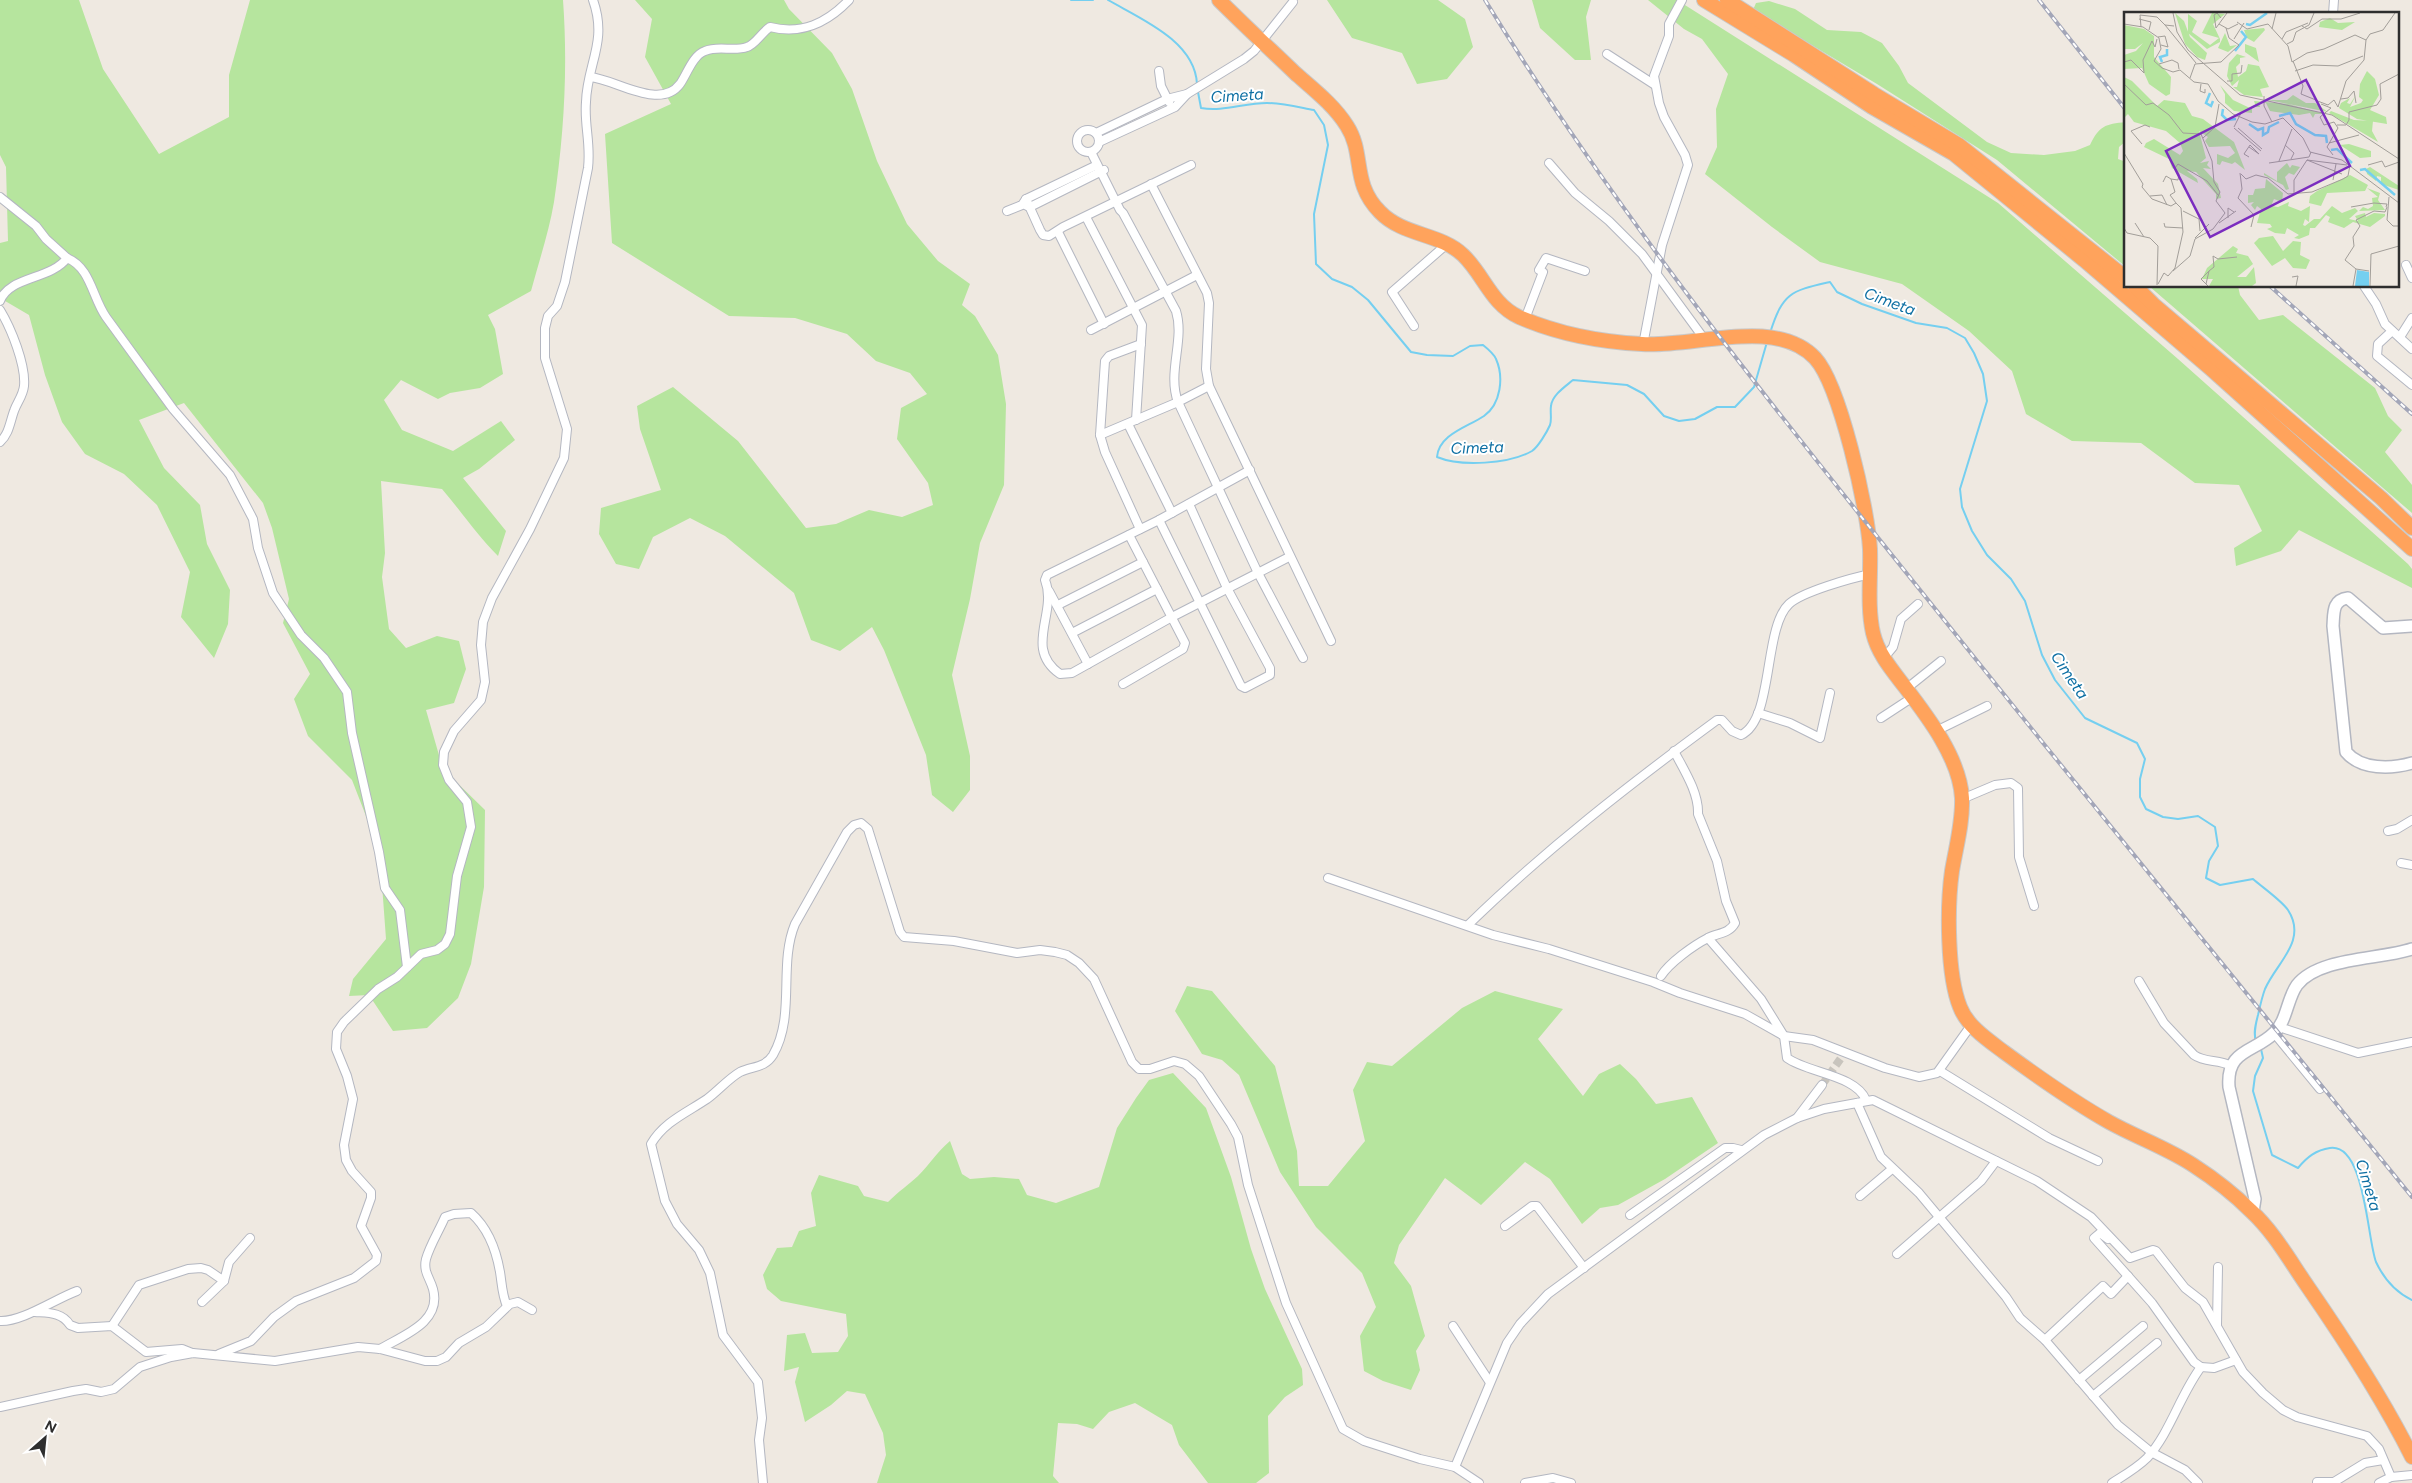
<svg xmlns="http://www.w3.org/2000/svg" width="2412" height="1483" viewBox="0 0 2412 1483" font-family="Figtree,sans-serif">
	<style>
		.green { fill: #b6e59e }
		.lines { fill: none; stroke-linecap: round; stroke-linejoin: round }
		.stream { stroke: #75cff0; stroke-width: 2 }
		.street-tunnel { stroke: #c8c4bd; stroke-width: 8; stroke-dasharray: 8 4; stroke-linecap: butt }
		.street-casing { stroke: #b4b7c1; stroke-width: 10 }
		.secondary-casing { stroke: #b4b7c1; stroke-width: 14 }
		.highway-casing { stroke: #c9c9c9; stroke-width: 16 }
		.street { stroke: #fff; stroke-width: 8 }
		.secondary { stroke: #fff; stroke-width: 11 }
		.highway { stroke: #ffa35c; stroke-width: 14 }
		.rail-casing { stroke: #a3a6b8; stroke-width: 4 }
		.rail { stroke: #fff; stroke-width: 2; stroke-dasharray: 5.5; stroke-linecap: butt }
		.labels { text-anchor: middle; stroke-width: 4; stroke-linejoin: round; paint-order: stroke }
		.water-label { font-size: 16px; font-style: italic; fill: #0d6fa3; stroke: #fff }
		.inset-river { fill: none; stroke: #75cff0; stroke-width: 2.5 }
		.inset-road { fill: none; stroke: #a29e99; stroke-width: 1 }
		.view { fill: #7b2cbf; fill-opacity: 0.15; stroke: #7b2cbf; stroke-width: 2.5 }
		.inset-edge { fill: none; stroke: #2e2e2e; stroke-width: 2.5 }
	</style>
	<rect width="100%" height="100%" fill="#efe9e1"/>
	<g class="green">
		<path d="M0 0H79L103 69 159 154 229 117V75L250 0H563C568 68 564 135 554 202 549 232 539 261 531 291L488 315 495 329 503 374 480 388 450 393 438 399 401 380 384 400 402 430 453 451 501 421 515 440 479 469 463 478 506 531 498 556C477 535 461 511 442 489L381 481 385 553 382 577 389 629 406 648 437 636 459 641 466 669 454 703 426 710 443 769 485 810 484 887 471 964 458 998 427 1028 393 1031 369 995 349 996 353 979 386 939 381 871 371 829 352 780 308 736 294 699 310 674 283 623 289 599 272 528 263 503 184 403 139 420 164 468 200 505 207 544 230 590 228 624 214 658 181 617 190 572 157 505 124 474 85 454 62 422 45 375 29 315 0 298V243L8 241 6 167 0 155Z"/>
		<polygon points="635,0 784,0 789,9 832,53 852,89 877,161 907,224 938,261 970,284 962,305 975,316 998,355 1006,404 1004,485 980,543 970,599 952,675 970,756 970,790 953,812 932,795 926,755 884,650 872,627 840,651 811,640 794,593 725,536 690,518 653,537 639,569 616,564 599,534 601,508 661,490 640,429 637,406 673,387 738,441 806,528 836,524 869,510 902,517 933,505 928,483 897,439 901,408 927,394 910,373 876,361 847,334 795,318 729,316 612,243 605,134 671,104 645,57 652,19"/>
		<polygon points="1327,0 1438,0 1465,19 1473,47 1447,79 1417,84 1402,53 1352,38"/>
		<polygon points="1532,0 1591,0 1586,17 1591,60 1575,60 1540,28"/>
		<polygon points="1648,0 1677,0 1998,203 2178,359 2408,564 2412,569 2412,588 2299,530 2281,551 2236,566 2234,548 2262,531 2239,485 2195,483 2141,443 2072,441 2026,414 2012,371 1969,331 1902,284 1820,262 1772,227 1705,174 1717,147 1716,109 1728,74 1702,39 1684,29"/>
		<path d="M1769 1 1795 9 1827 30 1861 32 1882 43 1899 66 1908 83 1987 142 2011 153 2044 155 2075 151 2090 145C2099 126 2105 124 2126 122V141L2119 147 2118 159 2126 162V267L1997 160 1877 84 1753 10 1756 3Z"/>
		<polygon points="2149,286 2238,286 2240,295 2259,320 2283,315 2375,388 2388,416 2402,430 2385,452 2412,485 2412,513"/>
		<polygon points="1187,986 1212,991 1275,1066 1297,1151 1299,1186 1328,1186 1365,1141 1353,1090 1367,1062 1392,1066 1462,1008 1495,991 1563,1009 1538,1039 1583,1096 1599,1074 1620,1064 1636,1079 1656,1104 1692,1097 1718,1143 1665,1179 1618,1205 1600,1208 1582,1224 1550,1179 1525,1162 1481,1205 1445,1178 1399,1245 1394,1263 1411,1286 1425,1336 1416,1351 1420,1370 1411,1390 1383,1381 1364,1371 1360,1336 1376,1307 1362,1273 1316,1227 1280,1172 1239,1075 1222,1060 1202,1054 1175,1011"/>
		<path d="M1173 1073 1206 1108 1231 1177 1251 1249 1265 1289 1302 1369 1303 1385 1285 1397 1268 1416 1269 1473 1256 1483H1208L1179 1445 1172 1425 1135 1403 1109 1412 1093 1429 1077 1424 1058 1423 1053 1476 1059 1483H877L886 1455 883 1433 865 1394 847 1391 831 1405 805 1422 795 1382 799 1367 784 1371 787 1335 805 1333 812 1353 838 1352 848 1336 846 1314 781 1301 767 1289 763 1275 777 1248 792 1247 799 1231 816 1226 811 1193 819 1175 858 1186 864 1196 888 1202C899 1191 907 1186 918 1176 929 1165 937 1152 950 1141L962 1174 970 1179 994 1177 1019 1179 1027 1195 1056 1203 1099 1187 1117 1128 1136 1098 1149 1080Z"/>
	</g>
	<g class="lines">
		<g class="stream">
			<polyline points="1071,0 1093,0"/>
			<path d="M1108 0C1141 19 1195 41 1197 84"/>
			<path d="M1198 92 1201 108C1223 112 1244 103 1267 103 1283 103 1298 107 1314 110L1324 125 1328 145 1314 214 1316 264 1332 279 1352 287 1368 300 1411 352 1427 355 1453 356 1470 346 1483 345C1488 349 1494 354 1496 359 1504 377 1501 404 1484 416 1468 427 1439 434 1437 457 1461 467 1509 464 1532 451 1538 447 1547 432 1550 425 1552 420 1550 412 1551 406 1552 395 1566 386 1573 380L1627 385 1644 394 1664 416 1679 421 1695 419 1717 407H1735L1754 387 1767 342"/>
			<path d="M1770 333C1783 292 1791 291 1830 282L1837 292 1862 304 1916 323 1947 328 1965 338 1974 353 1983 374 1987 401 1960 489 1962 507 1972 531 1987 555 2011 579 2025 601 2042 655 2055 680 2085 718 2137 743 2145 759 2140 779V797L2146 809 2163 817 2178 819 2198 816 2215 827 2218 846 2209 861 2206 878 2220 885 2253 879C2262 887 2281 900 2288 910 2308 941 2276 963 2265 989 2262 997 2260 1006 2258 1015 2256 1023 2253 1033 2256 1041"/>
			<path d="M2261 1049 2263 1058 2255 1076 2253 1091 2272 1155 2298 1168C2307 1157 2316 1150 2330 1148 2365 1143 2367 1238 2376 1262 2384 1279 2395 1292 2412 1300"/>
		</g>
		<polyline class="street-tunnel" points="1822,1085 1841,1058"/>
		<g class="street-casing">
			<g id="street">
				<polyline points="2333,14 2334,0"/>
				<polyline points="1607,54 1655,85"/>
				<polyline points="1159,71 1161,86 1169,102"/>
				<path d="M590 77C615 79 660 111 680 84 687 74 693 55 705 51 719 45 733 52 747 47 755 45 762 32 770 27 802 35 827 23 849 0"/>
				<circle cx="1088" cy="141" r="11"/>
				<polyline points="1096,133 1167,99 1187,94"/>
				<polyline points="1099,142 1175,107 1187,94 1244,59 1254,51 1293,2"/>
				<path d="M1091 152 1120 210 1123 213 1176 311C1185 340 1167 372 1178 402L1258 573 1303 658"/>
				<polyline points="1549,163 1575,193 1609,221 1642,254 1705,340"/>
				<polyline points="1151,184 1207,293 1209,303 1206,369 1209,386 1331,641"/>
				<polyline points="0,197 36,226 46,239 67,258"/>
				<polyline points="1026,199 1040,230 1043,235 1049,236 1063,227 1191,165"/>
				<polyline points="1027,206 1030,207 1104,170"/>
				<polyline points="1007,211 1022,205 1026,199 1097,165"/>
				<polyline points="1086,217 1142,325 1136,420"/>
				<polyline points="1058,232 1104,324"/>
				<polyline points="2406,265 2412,278"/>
				<polyline points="2364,286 2376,304 2385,324 2412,349"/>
				<path d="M0 301C9 276 51 280 67 258 91 268 92 297 106 317L173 409 230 475 253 519 258 548 273 593 301 635 324 658 347 692 352 733 379 852 385 888 400 910 407 967"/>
				<path d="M0 310C11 328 26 365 24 386 23 396 17 402 14 411 10 422 9 434 0 442"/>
				<polyline points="1525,319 1543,272 1539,270 1546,258 1585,271"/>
				<polyline points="1414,326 1392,292 1447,244"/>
				<polyline points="1091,330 1197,275"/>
				<polyline points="2392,331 2378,344 2377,356 2412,385"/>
				<polyline points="2400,337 2412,318"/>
				<polyline points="1643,345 1662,245 1688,165 1685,155 1664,117 1659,103 1654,76 1669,36 1669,24 1682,0"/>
				<polyline points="1128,424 1172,513"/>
				<polyline points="1100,435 1178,402 1209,386"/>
				<path d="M1250 470 1159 520 1047 575 1045 580C1058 613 1023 648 1060 674L1072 673 1172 617 1289 557"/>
				<polyline points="1159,520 1241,686 1245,688 1270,675 1270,668 1227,588 1189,504"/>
				<polyline points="1140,529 1105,452 1100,435 1105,361 1109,356 1141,344"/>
				<polyline points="1049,591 1088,664"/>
				<polyline points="1058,605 1143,562"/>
				<polyline points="1072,633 1157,589"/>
				<polyline points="1883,659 1893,647 1901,619 1918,604"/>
				<polyline points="1123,684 1183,649 1185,643 1129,535"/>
				<polyline points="1906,689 1941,661"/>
				<polyline points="1758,713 1790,723 1820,738 1830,693"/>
				<polyline points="1881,718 1913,697"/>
				<polyline points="1936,731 1987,706"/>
				<polyline points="1962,799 1995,785 2011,783 2018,788 2019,857 2034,906"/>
				<polyline points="2388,831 2397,829 2412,820"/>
				<polyline points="2401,863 2412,865"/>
				<polyline points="1328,878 1493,935 1549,949 1653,982 1680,993 1745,1014 1784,1036 1813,1040 1885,1068 1919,1077 1937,1073 1972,1024"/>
				<path d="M1468 925C1545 850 1630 784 1717 720H1722L1732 731 1741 735C1774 720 1763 628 1789 604 1802 592 1851 578 1871 574"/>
				<path d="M1708 938 1761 999 1784 1036 1787 1058C1808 1073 1856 1075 1866 1100"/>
				<path d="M1661 976C1669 963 1694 945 1708 938 1717 933 1729 934 1735 923L1726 901 1717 861 1698 814C1699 793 1684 770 1674 751"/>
				<path d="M2139 981 2164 1023 2194 1055C2205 1063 2219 1059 2231 1066"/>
				<polyline points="2279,1027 2358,1053 2412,1042"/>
				<polyline points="2274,1033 2320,1089"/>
				<polyline points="1940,1071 2049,1138 2098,1161"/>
				<polyline points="1857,1103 1881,1157 1919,1193 2006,1297 2020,1318 2045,1340 2118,1425 2151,1452 2185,1470 2198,1483"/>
				<polyline points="1797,1118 1822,1085"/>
				<polyline points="1860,1196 1892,1169"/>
				<polyline points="1630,1215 1725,1148 1733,1148 1741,1150"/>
				<polyline points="1505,1226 1532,1206 1537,1206 1584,1268"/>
				<polyline points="2108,1239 2100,1233 2094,1238 2152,1303 2194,1362 2201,1367"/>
				<polyline points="1897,1254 1981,1181 1996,1161"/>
				<polyline points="202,1302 224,1281"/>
				<path d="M35 1312C48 1313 62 1312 70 1325L78 1328 112 1326 146 1352 182 1349 192 1353"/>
				<path d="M0 1321C22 1322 55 1299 77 1291"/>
				<polyline points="2217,1325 2218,1267"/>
				<polyline points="112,1326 139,1285 188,1269 201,1268 208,1270 224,1281 229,1262 250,1238"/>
				<polyline points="1453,1326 1489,1381"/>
				<polyline points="2045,1340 2103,1286 2111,1294 2128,1276"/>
				<path d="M380 1349C404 1335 442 1322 433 1289 430 1278 423 1272 426 1259 430 1245 439 1231 445 1217L454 1214 471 1213C488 1228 496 1249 500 1272 502 1284 502 1295 507 1306"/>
				<path d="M219 1354 251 1341 274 1317 296 1301 354 1278 376 1261 377 1255 361 1226 371 1198V1192L352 1171 346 1160 344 1145 353 1099 347 1076 336 1049 337 1032 344 1022 378 989 397 977 421 954 437 950 445 944 450 934 457 876 471 827 467 802 449 780 443 765 444 752 454 731 481 700 485 682 481 645 483 622 492 598 530 529 564 458 567 429 545 358V328L548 316 557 306 565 282 588 168C591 143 584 125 586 102 587 64 608 42 593 0"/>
				<polyline points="2079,1380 2143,1326"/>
				<polyline points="2093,1396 2157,1343"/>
				<polyline points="0,1407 73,1391 86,1389 101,1392 114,1389 140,1367 171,1357 193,1353 275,1361 358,1347 380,1349 425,1361 437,1361 446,1357 459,1343 486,1327 510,1304 518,1302 532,1310"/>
				<polyline points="1455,1467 1507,1343 1520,1324 1548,1294 1764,1135 1797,1118 1824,1109 1873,1100 2037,1181 2091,1217 2130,1258 2153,1250 2156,1251 2185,1288 2203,1302 2243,1372 2263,1393 2283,1410 2297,1417 2367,1436 2379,1449 2391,1477"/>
				<polyline points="2317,1482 2334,1482 2365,1463 2383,1460"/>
				<path d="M763 1483 759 1440 762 1418 758 1382 723 1335 710 1273 699 1250 677 1224 665 1201 651 1144C664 1122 686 1113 707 1099 718 1091 728 1079 740 1072 753 1066 765 1068 773 1055 796 1015 778 965 795 924L847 832 854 825 861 823 868 829 900 932 904 937 954 941 1017 953 1040 950 1055 952 1067 955 1079 963 1094 979 1132 1062 1139 1069H1150L1174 1061 1185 1064 1199 1076 1231 1124 1238 1137 1248 1185 1286 1303 1343 1429 1364 1441 1420 1459 1455 1467 1479 1483"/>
				<polyline points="1525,1483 1553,1478 1571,1483"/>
				<path d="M2112 1483C2123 1476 2137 1468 2147 1458 2170 1433 2180 1395 2201 1367L2214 1368 2236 1360"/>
				<polyline points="2379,1483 2391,1477 2412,1475"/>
			</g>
		</g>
		<g class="secondary-casing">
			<g id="secondary">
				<path d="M2412 626 2383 628 2348 598C2332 600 2334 613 2333 626L2346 752C2361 770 2391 769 2412 763"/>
				<path d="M2253 1212 2255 1199 2229 1087C2226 1049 2254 1053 2274 1033 2287 1021 2287 999 2297 985 2319 957 2379 960 2412 949"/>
			</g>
		</g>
		<g class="highway-casing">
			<g id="highway">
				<path d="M1219 0C1244 25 1270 49 1295 73 1313 89 1334 105 1347 126 1365 154 1351 183 1380 212 1403 236 1440 233 1463 255 1484 275 1491 304 1519 317 1556 333 1601 342 1642 344 1692 348 1775 316 1815 358 1840 385 1868 510 1870 549 1871 576 1867 606 1873 633 1878 654 1892 670 1905 687 1928 717 1960 759 1962 798 1963 822 1956 847 1952 871 1947 906 1947 975 1960 1007 1967 1026 1988 1040 2004 1052 2038 1077 2072 1101 2109 1122 2136 1137 2167 1148 2193 1165 2213 1178 2234 1194 2251 1211 2274 1232 2290 1261 2308 1287 2346 1342 2382 1397 2412 1457"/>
				<polyline points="1704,0 1794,55 1872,107 1954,154 2084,260 2211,369 2412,549"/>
				<polyline points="1727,0 1874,94 1959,145 2126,278"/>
				<polyline points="2135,286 2153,304 2381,498 2412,528"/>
			</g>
		</g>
		<use href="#street" class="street"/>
		<use href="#secondary" class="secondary"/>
		<use href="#highway" class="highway"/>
		<g class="rail-casing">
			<g id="rail">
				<path d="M1485 0C1608 201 1757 387 1904 570 2072 780 2242 988 2412 1197"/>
				<polyline points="2039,0 2126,110"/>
				<polyline points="2270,286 2412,414"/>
			</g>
		</g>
		<use href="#rail" class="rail"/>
	</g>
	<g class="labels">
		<g class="water-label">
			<text transform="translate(1237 95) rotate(-4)" y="6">Cimeta</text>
			<text transform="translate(1890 301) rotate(20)" y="6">Cimeta</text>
			<text transform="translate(1477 447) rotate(-2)" y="6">Cimeta</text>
			<text transform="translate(2070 675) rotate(56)" y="6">Cimeta</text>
			<text transform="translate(2369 1185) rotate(73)" y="6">Cimeta</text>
		</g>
	</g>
	<g transform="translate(2124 12)">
		<rect width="275" height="275" fill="#efe9e1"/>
		<path d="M51 1 60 9 66 25 83 41 81 48 73 45 61 32ZM88 1 101 2 89 12 96 27V30L83 37 64 21V2L73 9 68 20 86 33 95 26 78 21ZM206 6 214 11 231 10 218 18 195 15 196 10ZM0 13 20 17 30 24V45L47 65 46 82 42 84 25 72 18 56 0 57V43L12 39 19 31 11 37H0ZM140 16 141 18 130 30 123 26 120 18ZM101 21 106 34 113 33 104 40 94 36ZM121 32 132 36 135 50 121 40ZM113 42 122 45 116 46V51L112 55 114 65 122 59 124 52 135 54 145 75 136 77 139 85 120 83 109 75H113L115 68 108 74 103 64 105 51ZM243 59 251 67 255 83 246 98 262 105 263 112 233 107 215 96 217 91 226 86 223 91 226 92 232 83 226 95 237 91 239 88 235 85 236 72ZM0 65 8 69 33 94 40 88 61 91 68 104 79 107 110 130 121 158 111 150 108 152 98 149 96 153 93 152V142L104 146 111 141 106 134 85 135 81 129 84 125 75 119 82 146 76 151 85 149 83 153 87 157 79 156 94 172 97 186 92 187V182L72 160 63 159 73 167 74 171 48 156 45 147 20 135 22 131 30 127 56 143 59 139 56 131 42 119 10 110 4 102 0 106ZM96 73 109 88 128 97V101L110 99 101 91V82ZM169 83 182 91H191L204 100 144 88H163ZM130 89 164 92 201 102H191L189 106 186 101 175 103 152 100 146 99 142 91 135 90 136 95H132ZM207 99 230 108 249 109 248 119 254 130 205 101ZM225 132 247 139V145L236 146 216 133ZM163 151 166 156 168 153 176 155 170 163 165 161 161 165 165 177 162 178 159 173 140 163V161L153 169V160ZM246 155 275 174V178L257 172V165L253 164 252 169 243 162 242 157ZM226 163 244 173 241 179 203 181 197 194 185 191 186 184 193 179ZM142 167 159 181 158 190 150 187 147 194 154 195 165 190 164 194 177 199 186 194 185 210 181 207 179 213 181 214 190 207H196L208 194 218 201 231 196 234 199 225 207 234 209 231 204 241 201 242 205 250 201 261 202V204L246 215 229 210 220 216 204 210 206 205 202 203 191 216H186L185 223 175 227 170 226 175 223 163 216 161 222 151 221 143 217 148 215 146 212 133 211 137 197 133 194 131 198 127 193 130 190 124 191V183H129L131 177 141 176ZM243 176 256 181 254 188 261 198 235 199 239 195 244 197 249 194 248 186 254 185ZM149 224 159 239 169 229 177 230 176 243 186 248 182 257 169 256 161 246 148 254 130 231 135 226ZM109 234 114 237 112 241 124 244 129 252 113 265H122L130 255 132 271 128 274H85L89 267H78L83 256Z" fill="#b6e59e"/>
		<path d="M233 258 245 260V274H231Z" fill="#75cff0"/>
		<path class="inset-river" d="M122 12 126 13 143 1M111 39 122 25 117 19M38 50 36 45 43 43V37M86 81 82 91 87 94 89 89M99 97 98 103 103 108 112 107M155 104 166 101 172 112 191 123 202 124 203 131M125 112 134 118 139 116V123L144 120 145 115 155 110M207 138 213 137 228 151M236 158 241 157 271 183"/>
		<path class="inset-road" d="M49 1 53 20 64 38 116 83 208 103 275 147M97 6 93 1 90 3 92 16 103 1M15 7 27 10 25 18M113 10 123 17 144 12 164 34 168 50 183 41 200 37 231 23 242 28M0 12 19 15 35 26 37 37 30 49 38 56 49 60 56 58 70 70 84 72 94 89 109 102 128 110 141 112 159 106 179 126 186 140 218 148 275 191M95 12 104 17 114 12M41 13 72 51M178 14 183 17 198 7H217L236 1M17 15 16 3 33 5 41 13 50 14M148 17 152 1M34 25 41 24 44 35 37 33M110 27 120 11M158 27 162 20 184 11M163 32 169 29 172 20 185 13 190 1M169 49 179 74 177 82 192 88M0 50 7 48 20 61 19 48 28 29 31 35 33 27M35 52 48 48 54 51 55 57M171 59 189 53 214 54 239 44M66 66 71 52 97 50 115 33 105 26 102 16M103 69H108V62L117 61 118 53M0 72 22 93 29 91 45 103 59 121 77 122 88 149 90 170 96 180 92 189 101 201 89 217 71 227 66 244 49 259M77 72 76 79 81 81V77M140 84V94L148 110M217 87 224 86 230 79 232 91M191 88 204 93 210 88 214 95 222 69 240 48 242 28 246 22 259 18 271 1M197 92 207 96 196 105 200 113 210 110 214 116 203 135 209 143M213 113H222L225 108V100L253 93 257 87 256 72 275 62M110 115 117 101M110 116 137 139M114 116 138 137M79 126 91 115 95 92M205 131 235 123M18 132 7 119 21 113 26 115M161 133 170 141 167 147M125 135 135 142 126 133M0 141 19 172 18 175 28 187 47 194 52 191 57 196 59 220 51 256 44 264 40 261 34 272M125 145 120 142 126 133M183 148 218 162M155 149 168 117M145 151 185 145 187 140M244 153 258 149 261 155 275 150M116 161 118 177 114 186 130 203 127 215M117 162 122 167 132 163 144 166 164 182 188 180 219 167 224 164 226 153M47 167 54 168 55 162 51 156 54 152 83 169 94 183M209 168 212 152M39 170 42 164 47 167 51 180 46 183 52 191M170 181V168L183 148 223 153M26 184 38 183 43 193M265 185 263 208 269 214H275M227 195 250 191 263 192 262 195M59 199 75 207 76 219M104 206V196L110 200M11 211 20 225M40 211 41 215 59 216M95 211 112 199M0 216 3 221 26 226 34 234 33 273M71 226 85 212M232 257 221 248 230 234 229 225 236 214 232 208 250 199 261 200 263 195M168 265 174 264 172 274M82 272 85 259 90 255 89 244 94 247 113 245M84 274 77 267 85 259M229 274 232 257 245 259M246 274 247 242 275 234"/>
		<path class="view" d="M182 68 226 154 86 225 42 139Z"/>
		<rect width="275" height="275" class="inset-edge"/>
	</g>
	<g transform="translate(45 1438) rotate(27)" stroke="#ffffff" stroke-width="4" paint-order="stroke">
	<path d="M0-4L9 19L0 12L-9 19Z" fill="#2e2e2e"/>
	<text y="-8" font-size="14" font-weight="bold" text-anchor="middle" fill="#2e2e2e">N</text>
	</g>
</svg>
